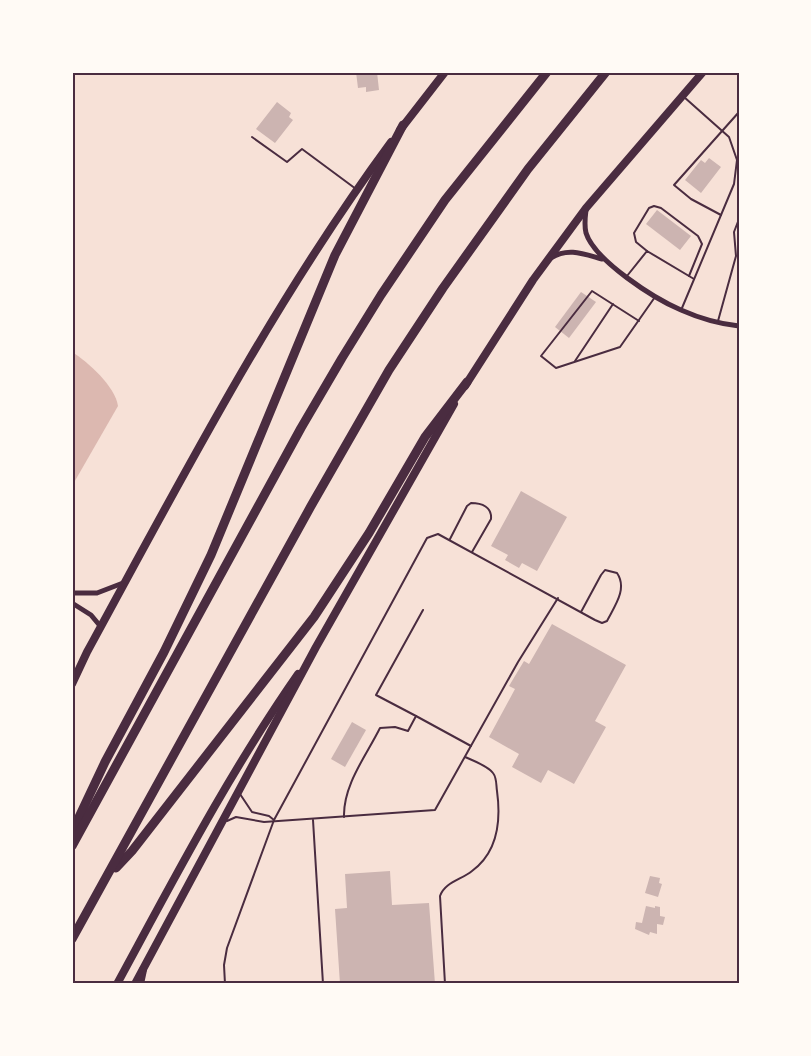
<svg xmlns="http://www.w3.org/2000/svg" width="811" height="1056" viewBox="0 0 811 1056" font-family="Helvetica,sans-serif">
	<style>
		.water { fill: #dcb8b0 }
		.building { fill: #ccb4b1 }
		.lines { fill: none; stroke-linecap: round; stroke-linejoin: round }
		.service { stroke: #4a2c40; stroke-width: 2 }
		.minor { stroke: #4a2c40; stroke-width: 5 }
		.secondary { stroke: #4a2c40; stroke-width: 8 }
		.primary { stroke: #4a2c40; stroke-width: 8 }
		.motorway { stroke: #4a2c40; stroke-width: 9 }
		.neatline { fill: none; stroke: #4a2c40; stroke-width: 2 }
	</style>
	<rect width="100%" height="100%" fill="#f7e1d7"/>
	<path class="water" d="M72 352C88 362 115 386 118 406L72 486Z"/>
	<g class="building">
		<polygon points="356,72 377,72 379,90 366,92 366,87 358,88"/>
		<polygon points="277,102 291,113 289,117 293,120 275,143 256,129"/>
		<polygon points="709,158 721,167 701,193 685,180 701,160 705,163"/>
		<polygon points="657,210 691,236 680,250 646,224"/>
		<polygon points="581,292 596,302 569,338 555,327"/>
		<polygon points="521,491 567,517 537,571 522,563 519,568 505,560 508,555 491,546"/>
		<polygon points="552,624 626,665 595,721 606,727 574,784 548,770 541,783 512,767 519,754 489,737 515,689 509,686 524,661 529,664"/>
		<polygon points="352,722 366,730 345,767 331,759"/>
		<polygon points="390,871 392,905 429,903 435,984 340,984 335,909 347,908 345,874"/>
		<polygon points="650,876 660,878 659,883 662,884 658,897 645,893"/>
		<polygon points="646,906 655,908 655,906 660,907 660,916 665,917 663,925 657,924 657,934 650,932 649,935 635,929 636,922 642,923"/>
	</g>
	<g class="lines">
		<g class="service">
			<polyline points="252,137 287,162 302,149 356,189"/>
			<polyline points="721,215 691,199 674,185 739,112"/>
			<polyline points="647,251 636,242 634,233 649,208 654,206 661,208 698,236 702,244 689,276"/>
			<polyline points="627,276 647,251 694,279"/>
			<polyline points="682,308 734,184 737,160 729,137 684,97"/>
			<polyline points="639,321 592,291 541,356 556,368 620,347 655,297"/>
			<polyline points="718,321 736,256 734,232 739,219"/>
			<polyline points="575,361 613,304"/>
			<path d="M450 539 467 506 471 503C482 503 492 507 491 519L472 552"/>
			<polyline points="416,716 471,746"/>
			<polyline points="240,794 252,812 269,816 274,820"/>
			<path d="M344 817C343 785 366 756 380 728L395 727 408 731 416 716 376 695 423 610"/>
			<polyline points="313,820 323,984"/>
			<polyline points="227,821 236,817 264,822 435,810 518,662 558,598"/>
			<path d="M225 984 224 965 227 948 274 820 427 538 438 534 595 620 602 623 607 621C614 607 628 589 617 573L605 570 601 575 581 612"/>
			<path d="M445 984 440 896C445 882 461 880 472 871 498 852 501 820 497 791 496 785 497 778 493 773 488 766 474 761 465 757"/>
		</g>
		<g class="minor">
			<path d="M586 210C585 218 584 225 586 233 595 261 655 299 681 310 699 318 720 324 739 326"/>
			<path d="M551 258C568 247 584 254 602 259"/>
			<polyline points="72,593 97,593 123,583"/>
			<polyline points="72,603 91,615 101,627"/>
		</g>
		<g class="secondary">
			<polyline points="400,130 445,72"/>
			<polyline points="465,386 533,280 586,208 703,72"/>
			<path d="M72 684 87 652C182 478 273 302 391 142"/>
			<path d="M117 984C174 879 229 773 298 674"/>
			<polyline points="135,984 316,647 454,404"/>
		</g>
		<polyline class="primary" points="140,984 143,970"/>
		<g class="motorway">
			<polyline points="72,832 105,762 164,652 211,555 335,255 403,125"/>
			<polyline points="72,846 301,428 342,358 381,295 445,200 547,72"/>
			<polyline points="116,868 132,851 314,617 369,533 425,437 467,382"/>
			<polyline points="72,939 311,506 389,370 443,288 528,169 606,72"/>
		</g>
	</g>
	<rect width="811" height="1056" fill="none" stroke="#fffaf5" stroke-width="147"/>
	<rect x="74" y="74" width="664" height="908" class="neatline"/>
</svg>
